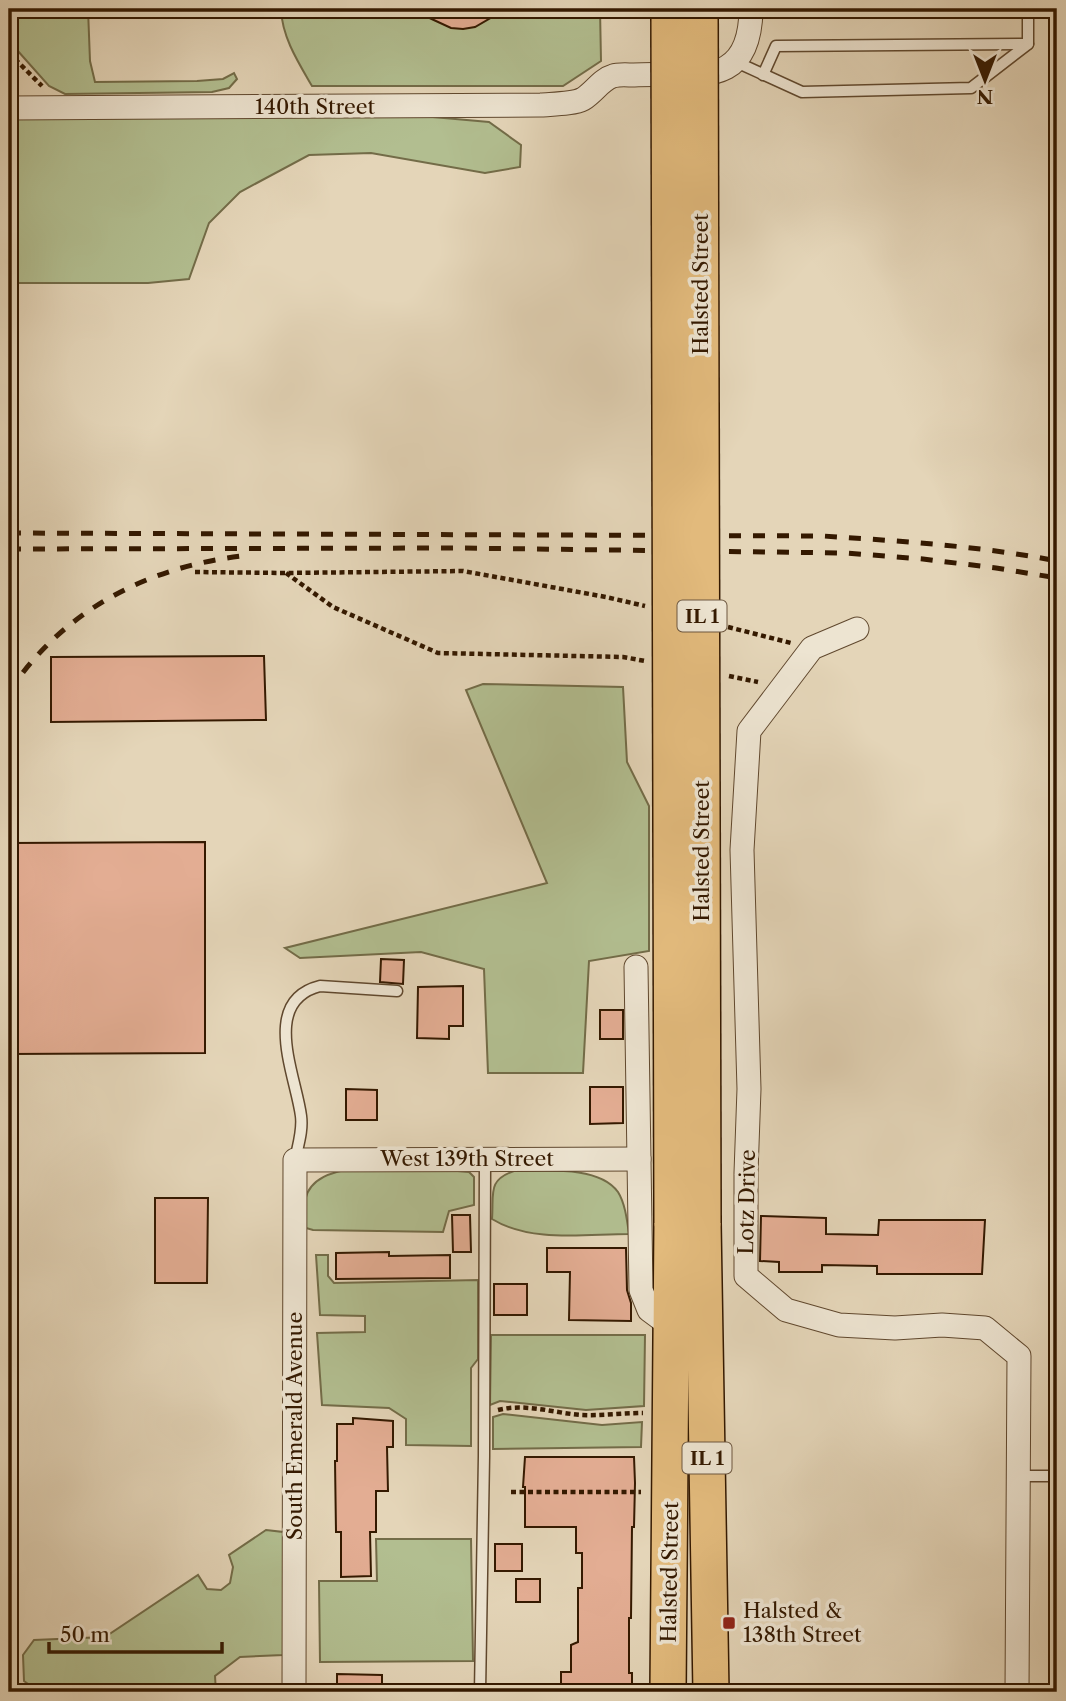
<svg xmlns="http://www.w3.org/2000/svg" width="1066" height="1701" viewBox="0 0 1066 1701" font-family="'Libre Caslon Text',serif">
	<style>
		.green { fill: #b2be90; stroke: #736c48; stroke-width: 2 }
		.building { fill: #e3ad93; stroke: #341900; stroke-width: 2 }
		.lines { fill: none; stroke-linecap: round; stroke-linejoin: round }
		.service-casing { stroke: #60482e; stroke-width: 13 }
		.minor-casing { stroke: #60482e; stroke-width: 25 }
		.primary-casing { stroke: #341900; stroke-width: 38 }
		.path { stroke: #341900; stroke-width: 4.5; stroke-dasharray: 5 3.5; stroke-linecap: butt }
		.service { stroke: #ede4d1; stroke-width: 10 }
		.minor { stroke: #ede4d1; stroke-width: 23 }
		.primary { stroke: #e2ba7c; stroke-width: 35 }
		.rail { stroke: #341900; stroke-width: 5; stroke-dasharray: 12 12; stroke-linecap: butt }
		.primary-bridge-casing { stroke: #341900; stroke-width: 38; stroke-linecap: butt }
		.primary-bridge { stroke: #e2ba7c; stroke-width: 35 }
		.poi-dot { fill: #8f2418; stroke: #ede4d1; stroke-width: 2.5 }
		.labels { text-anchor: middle; stroke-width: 7; stroke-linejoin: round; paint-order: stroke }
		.shield { fill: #ede4d1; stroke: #6c563f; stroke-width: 2 }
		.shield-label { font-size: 19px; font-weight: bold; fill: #341900 }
		.street-label { font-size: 21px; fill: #341900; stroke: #ede4d1 }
		.poi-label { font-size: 21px; fill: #341900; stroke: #ede4d1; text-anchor: start }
	</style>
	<rect width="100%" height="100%" fill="#e4d5b8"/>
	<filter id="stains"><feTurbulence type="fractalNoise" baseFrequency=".00286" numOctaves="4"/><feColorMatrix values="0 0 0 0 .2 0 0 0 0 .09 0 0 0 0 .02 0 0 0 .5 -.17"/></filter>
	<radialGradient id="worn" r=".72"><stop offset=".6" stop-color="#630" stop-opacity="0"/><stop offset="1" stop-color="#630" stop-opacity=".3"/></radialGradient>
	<g class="green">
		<polygon points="9,9 88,9 90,61 95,82 197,81 223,79 234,73 237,79 229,88 212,92 65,94 49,86 9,41"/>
		<path d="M281 9H600L601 61 563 86H312C298 62 282 37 281 9Z"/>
		<polygon points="399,114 489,122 521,145 520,167 485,173 371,153 309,155 240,192 209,223 189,279 148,283 9,283 9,118"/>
		<polygon points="483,684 623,687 627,762 649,806 649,951 589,961 583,1073 488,1073 484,969 421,952 300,958 285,948 547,883 466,690"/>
		<path d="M353 1168H424L469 1172 474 1177V1205L449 1211 443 1232 313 1230 306 1228C305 1219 303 1208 305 1200 310 1177 334 1172 353 1168Z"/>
		<path d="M514 1171C544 1171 599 1165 618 1192 625 1203 627 1220 629 1234 585 1234 531 1243 492 1219 494 1194 487 1180 514 1171Z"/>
		<polygon points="316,1255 328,1255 328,1276 334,1283 478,1280 478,1359 471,1368 471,1446 406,1445 406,1419 389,1408 322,1405 317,1333 365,1332 365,1316 320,1315"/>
		<polygon points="491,1335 645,1335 644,1406 586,1410 500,1401 490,1405"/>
		<polygon points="503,1414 602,1425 642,1422 641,1447 493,1449 493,1417"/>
		<polygon points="266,1530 283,1532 283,1655 240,1657 215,1676 216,1692 43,1692 35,1689 24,1681 23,1655 34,1640 105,1637 198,1575 207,1589 221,1590 230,1583 233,1567 229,1555"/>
		<polygon points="376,1539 471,1539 473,1661 320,1662 319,1581 377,1581"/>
	</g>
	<g class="building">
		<polygon points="410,9 506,9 475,27 463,29 451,28"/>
		<polygon points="264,656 266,720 51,722 51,657"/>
		<polygon points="205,842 205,1053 9,1054 9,843"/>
		<polygon points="381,959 404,960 403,984 380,982"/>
		<polygon points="463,986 463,1026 449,1026 449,1039 417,1038 418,987"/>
		<rect x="600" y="1010" width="23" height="29"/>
		<polygon points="590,1087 623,1087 623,1123 590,1124"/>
		<polygon points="346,1089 377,1090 377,1120 346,1120"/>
		<polygon points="155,1198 208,1198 207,1283 155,1283"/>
		<polygon points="452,1215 470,1215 471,1252 453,1252"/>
		<polygon points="761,1216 826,1218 826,1234 878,1235 879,1220 985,1220 982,1274 877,1274 877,1266 822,1265 822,1272 779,1272 779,1262 760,1261"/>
		<polygon points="547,1248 626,1248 627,1290 631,1303 631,1321 569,1320 570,1272 547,1272"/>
		<polygon points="389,1252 389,1256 450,1255 450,1278 336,1279 336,1253"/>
		<rect x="494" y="1284" width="33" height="31"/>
		<polygon points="353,1418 393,1421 393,1447 387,1447 388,1491 376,1491 376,1532 370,1532 371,1576 341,1577 341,1532 336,1532 335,1461 337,1461 337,1424 353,1424"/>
		<polygon points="525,1457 634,1457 635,1483 634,1527 632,1527 631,1618 629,1618 629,1673 632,1673 632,1692 561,1692 561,1672 571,1672 571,1645 578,1642 578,1588 582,1588 582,1553 576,1553 576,1527 525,1527 525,1487 523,1487"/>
		<rect x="495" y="1544" width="27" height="27"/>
		<rect x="516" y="1579" width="24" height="23"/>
		<polygon points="337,1674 382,1675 382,1692 337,1692"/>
	</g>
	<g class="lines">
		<g class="service-casing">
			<g id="service">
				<polyline points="734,61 802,92 971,88 1028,44 1028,9"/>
				<polyline points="763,75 776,46 1028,44"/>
				<path d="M295 1160C298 1145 303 1131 301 1116 296 1076 260 1001 320 986L397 991"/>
				<polyline points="1019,1476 1057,1476"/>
				<polyline points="480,1692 484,1456 485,1160"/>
			</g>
		</g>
		<g class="minor-casing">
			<g id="minor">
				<path d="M9 108 541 105C552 104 574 104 583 99 593 93 602 79 613 76 619 74 628 75 634 75 693 71 750 93 751 9"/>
				<polyline points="857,629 812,648 749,731 742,850 749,1089 746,1173 746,1276 786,1310 839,1325 895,1328 942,1325 985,1328 1019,1356 1017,1692"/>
				<polyline points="636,967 641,1290 649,1310 672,1327"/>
				<polyline points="294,1692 295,1160 639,1159"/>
			</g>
		</g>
		<g class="primary-casing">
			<g id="primary">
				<polyline points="703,1223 711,1692"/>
				<polyline points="668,1692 672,1223"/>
			</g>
		</g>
		<g class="path">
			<polyline points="9,53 42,86"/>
			<polyline points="195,572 285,573 463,571 606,597 645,606"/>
			<polyline points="286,573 333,607 438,653 623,657 645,661"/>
			<polyline points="728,627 791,643"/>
			<polyline points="729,676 758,682"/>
			<path d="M498 1410C526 1403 554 1413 581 1415 601 1416 622 1413 643 1413"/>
			<polyline points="511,1492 641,1492"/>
		</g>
		<use href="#service" class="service"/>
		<use href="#minor" class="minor"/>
		<use href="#primary" class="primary"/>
		<g class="rail">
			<path d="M9 533 823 536C901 541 980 546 1057 561"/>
			<polyline points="9,549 459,548 846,553 923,559 996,568 1057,578"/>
			<path d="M9 692C62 611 147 567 242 556"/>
			<polyline points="9,1620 9,1627"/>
		</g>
		<g class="primary-bridge-casing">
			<g id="primary-bridge">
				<polyline points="669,9 672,1223"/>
				<polyline points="700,9 703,1223"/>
			</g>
		</g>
		<use href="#primary-bridge" class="primary-bridge"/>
	</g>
	<rect class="poi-dot" x="722" y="1616" width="14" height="14" rx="3.5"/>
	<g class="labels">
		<g class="shield">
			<rect x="677.5" y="600.5" width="49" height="31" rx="5"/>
			<rect x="682.5" y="1442.5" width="49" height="31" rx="5"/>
		</g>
		<g class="shield-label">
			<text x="702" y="623">IL 1</text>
			<text x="707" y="1465">IL 1</text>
		</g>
		<g class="street-label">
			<text x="315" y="114">140th Street</text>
			<text transform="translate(701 284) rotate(-90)" y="7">Halsted Street</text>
			<text transform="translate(702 851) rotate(-90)" y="7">Halsted Street</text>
			<text x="467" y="1166">West 139th Street</text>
			<text transform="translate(747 1202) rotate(-89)" y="7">Lotz Drive</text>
			<text transform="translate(295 1426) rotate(-90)" y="7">South Emerald Avenue</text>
			<text transform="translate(670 1572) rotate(-89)" y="7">Halsted Street</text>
		</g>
		<g class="poi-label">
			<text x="743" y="1618">Halsted &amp;<tspan x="743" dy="24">138th Street</tspan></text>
		</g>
	</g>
	<rect width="1066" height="1701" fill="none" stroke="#e4d5b8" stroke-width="35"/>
	<rect x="10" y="10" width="1045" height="1680" fill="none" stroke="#341900" stroke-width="3.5"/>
	<rect x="18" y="18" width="1031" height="1666" fill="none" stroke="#341900" stroke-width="2"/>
	<g transform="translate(985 80) rotate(180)" stroke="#ede4d1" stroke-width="5" paint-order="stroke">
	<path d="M0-5L12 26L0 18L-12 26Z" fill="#341900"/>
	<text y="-10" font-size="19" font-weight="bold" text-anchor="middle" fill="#341900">N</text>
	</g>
	<path d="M49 1642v10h173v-10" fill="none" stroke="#341900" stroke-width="3.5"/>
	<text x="60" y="1642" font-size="21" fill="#341900" stroke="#ede4d1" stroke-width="5" paint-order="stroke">50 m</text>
	<rect width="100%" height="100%" filter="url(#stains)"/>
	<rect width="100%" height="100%" fill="url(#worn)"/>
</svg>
